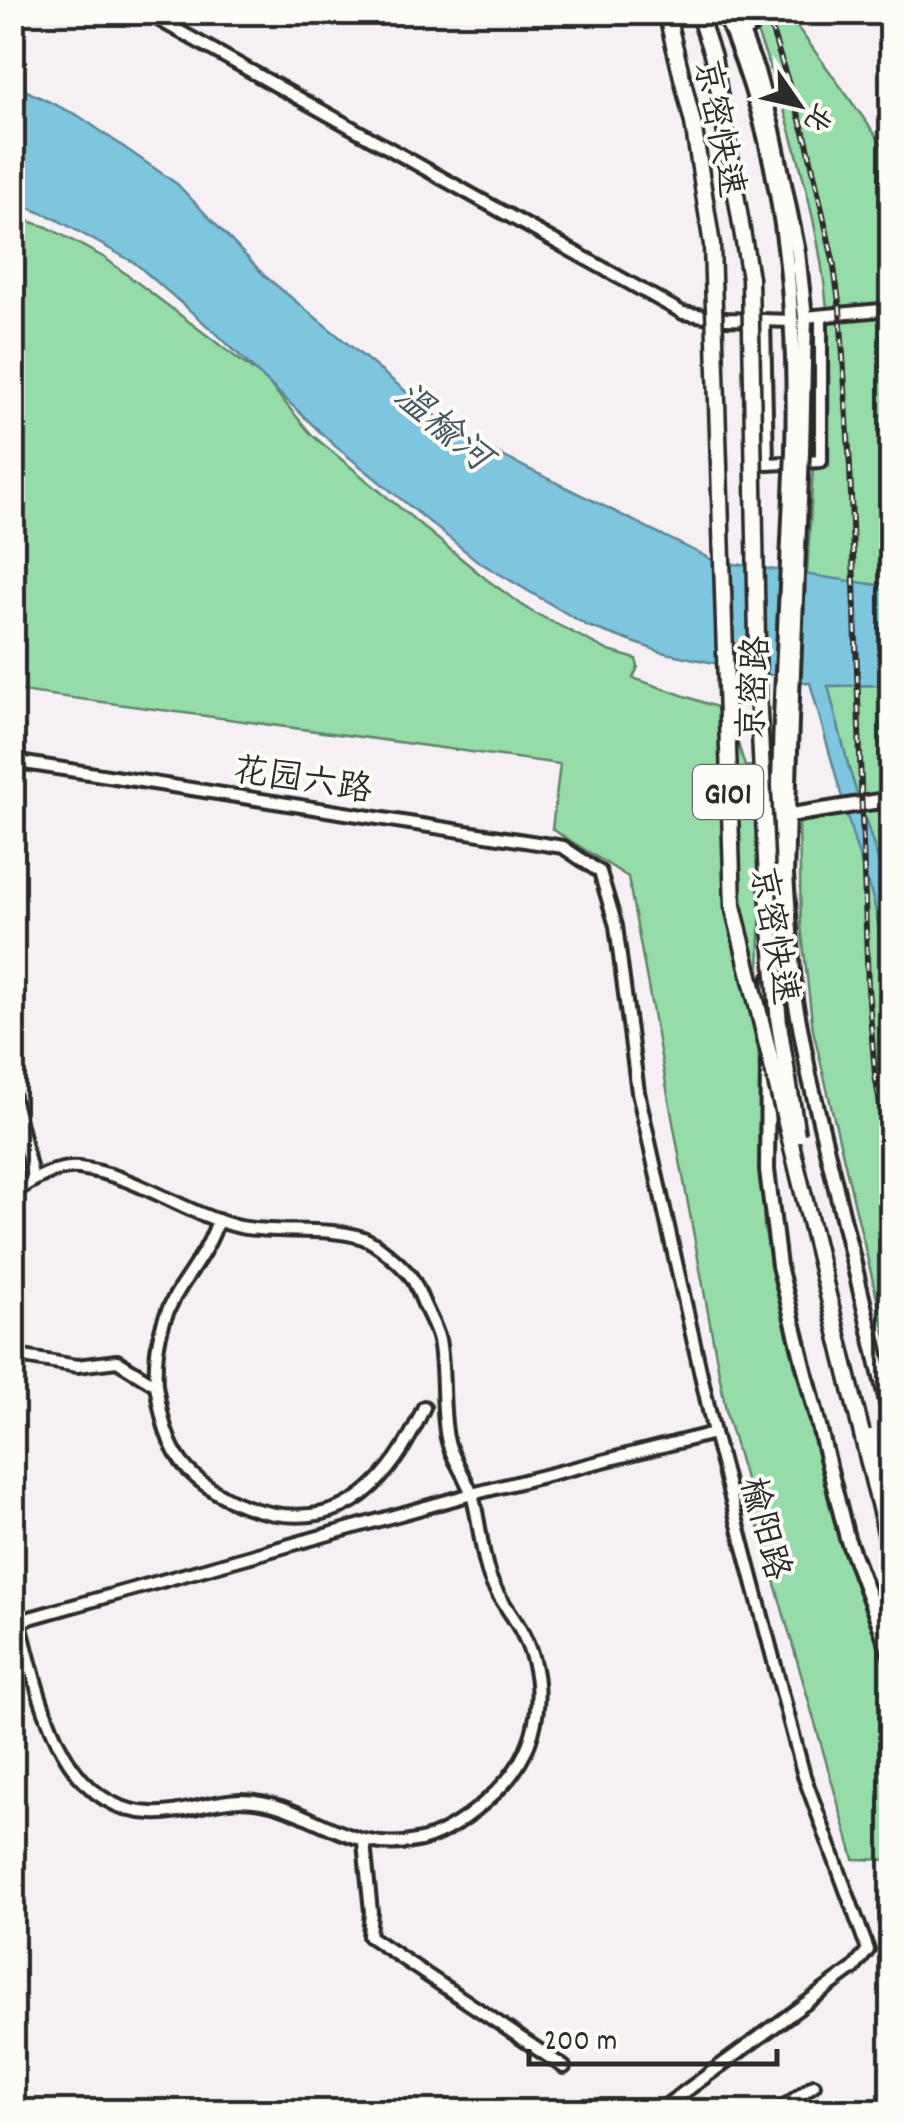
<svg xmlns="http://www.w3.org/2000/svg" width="904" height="2124" viewBox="0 0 904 2124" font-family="Dekko,'LXGW WenKai TC',sans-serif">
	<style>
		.green { fill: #95dca9; stroke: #60846a; stroke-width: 2.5 }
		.water { fill: #7ec5de; stroke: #5d8796; stroke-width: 2.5 }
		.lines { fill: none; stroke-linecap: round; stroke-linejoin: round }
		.minor-casing { stroke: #2b2b2b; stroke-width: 18 }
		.major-casing { stroke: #2b2b2b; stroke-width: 20 }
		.minor { stroke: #fdfcf7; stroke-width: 10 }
		.major { stroke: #fdfcf7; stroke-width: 12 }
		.rail-casing { stroke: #2b2b2b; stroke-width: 6 }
		.rail { stroke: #fdfcf7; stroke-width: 2.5; stroke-dasharray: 8; stroke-linecap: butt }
		.major-bridge-casing { stroke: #2b2b2b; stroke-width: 20; stroke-linecap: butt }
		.highway-bridge-casing { stroke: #2b2b2b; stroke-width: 21; stroke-linecap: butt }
		.major-bridge { stroke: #fdfcf7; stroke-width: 12 }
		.highway-bridge { stroke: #fdfcf7; stroke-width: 14 }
		.labels { text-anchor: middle; stroke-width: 8; stroke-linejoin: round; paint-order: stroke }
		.shield { fill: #fdfcf7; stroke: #6a6a68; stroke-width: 2.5 }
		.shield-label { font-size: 32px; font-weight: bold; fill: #2b2b2b }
		.street-label { font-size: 35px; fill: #2b2b2b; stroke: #fdfcf7 }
		.water-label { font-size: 38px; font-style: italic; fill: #445961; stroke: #fdfcf7 }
	</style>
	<rect width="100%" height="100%" fill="#f6f0f5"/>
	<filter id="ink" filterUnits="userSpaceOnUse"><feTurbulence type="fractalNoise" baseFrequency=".01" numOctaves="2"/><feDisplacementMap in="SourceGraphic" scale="20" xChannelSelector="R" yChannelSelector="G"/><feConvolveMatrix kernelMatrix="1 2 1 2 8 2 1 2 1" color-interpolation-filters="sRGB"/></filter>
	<g filter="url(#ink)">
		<g class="green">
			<path d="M749 13H794L798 28 891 156V587L807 575 813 469 829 466C829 419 830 373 828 326 824 233 785 99 749 13Z"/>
			<polygon points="13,216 47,227 105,258 266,380 312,435 486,579 529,610 609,651 636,659 638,667 633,678 728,711 745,766 759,767 761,878 758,1035 764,1228 829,1502 891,1679 891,1860 854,1859 727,1416 628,877 552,829 560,764 13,690"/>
			<polygon points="827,685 891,685 891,902 850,772"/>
			<polygon points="846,812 874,901 891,990 891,1357 813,1030 801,925 799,822"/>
		</g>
		<polygon class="water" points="12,84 79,116 177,184 266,277 458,434 715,561 891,587 891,685 828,686 850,772 891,900 891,990 874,901 855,844 810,683 661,652 588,626 479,562 334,445 218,335 135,263 52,217 13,202"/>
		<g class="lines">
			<g class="minor-casing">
				<g id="minor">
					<polyline points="145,12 683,313 726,319 793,321"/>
					<polyline points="739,37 769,12"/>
					<polyline points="805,317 892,309"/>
					<polyline points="764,320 767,464 821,461 821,316"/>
					<polyline points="12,761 563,847 600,872 616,926 638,1092 714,1433 804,1776 868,1950 854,1968 657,2112"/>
					<polyline points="12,1093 33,1179"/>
					<path d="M12 1194C30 1181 56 1165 79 1168 137 1175 184 1214 240 1227 277 1234 328 1226 363 1238 377 1243 398 1262 408 1273 415 1280 419 1293 423 1302 428 1314 436 1327 439 1340 445 1372 441 1406 447 1438 451 1459 467 1477 473 1498 480 1524 481 1553 490 1578 496 1595 510 1611 519 1627 550 1682 542 1748 496 1792 475 1812 449 1833 421 1840 346 1858 309 1801 241 1800 211 1800 181 1815 152 1813 50 1810 35 1669 12 1595"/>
					<path d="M12 1355 77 1366 117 1361 156 1385C161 1414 166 1447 188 1470 230 1513 312 1535 363 1494 391 1472 410 1440 424 1407"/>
					<path d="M156 1385C154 1351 161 1317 180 1288 195 1265 210 1246 218 1220"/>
					<polyline points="12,1623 472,1494 714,1433"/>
					<polyline points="364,1843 371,1912 369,1936 564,2067"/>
					<polyline points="776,2112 814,2085"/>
				</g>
			</g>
			<g class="major-casing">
				<g id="major">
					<path d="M723 12C784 149 797 303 793 451"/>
					<polyline points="734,12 757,71 773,130 798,252 805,317 802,452"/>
					<polyline points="791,720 786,875 795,1000 809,1075 892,1423"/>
					<polyline points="779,817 892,799"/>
					<polyline points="775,912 781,719"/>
					<polyline points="768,1036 771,977"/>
					<polyline points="768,1061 767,1170 779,1266 847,1538 892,1658"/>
				</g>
			</g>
			<use href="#minor" class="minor"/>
			<use href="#major" class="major"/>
			<g class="rail-casing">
				<polyline id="rail" points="766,12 807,142 833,260 840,309 850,467 868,988 875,1075 892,1174"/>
			</g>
			<use href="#rail" class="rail"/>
			<g class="major-bridge-casing">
				<g id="major-bridge">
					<polyline points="781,719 793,451"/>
					<polyline points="791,720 802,452"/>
				</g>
			</g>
			<g class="highway-bridge-casing">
				<g id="highway-bridge">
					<polyline points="666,12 693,123 712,245 733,906 892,1557"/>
					<polyline points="698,12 713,57 750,278 758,691 767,880 779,1024 797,1135"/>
					<polyline points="871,1437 892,1504"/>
				</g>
			</g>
			<use href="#major-bridge" class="major-bridge"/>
			<use href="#highway-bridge" class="highway-bridge"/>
		</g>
	</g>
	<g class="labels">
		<rect class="shield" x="693" y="765" width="70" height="54" rx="8"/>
		<g class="shield-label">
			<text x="728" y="803">G101</text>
		</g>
		<g class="street-label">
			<text transform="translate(721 128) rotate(79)" y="12">京密快速</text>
			<text transform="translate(752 688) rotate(-87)" y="12">京密路</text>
			<text transform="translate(303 778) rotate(9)" y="12">花园六路</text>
			<text transform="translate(776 935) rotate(80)" y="12">京密快速</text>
			<text transform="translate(767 1528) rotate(75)" y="12">榆阳路</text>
		</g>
		<g class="water-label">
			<text transform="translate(444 425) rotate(40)" y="13">温榆河</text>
		</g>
	</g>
	<rect width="904" height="2124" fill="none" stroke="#fdfcf7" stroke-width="50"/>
	<rect x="25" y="25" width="854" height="2074" fill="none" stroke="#2b2b2b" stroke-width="4" filter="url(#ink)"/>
	<g transform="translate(799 105) rotate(124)" stroke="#fdfcf7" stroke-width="8" paint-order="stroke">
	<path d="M0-8L18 38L0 25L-18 38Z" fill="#2b2b2b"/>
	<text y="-15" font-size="28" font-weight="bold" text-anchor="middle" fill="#2b2b2b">北</text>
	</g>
	<path d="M529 2049v15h248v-15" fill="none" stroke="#2b2b2b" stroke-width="5"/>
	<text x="544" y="2049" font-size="30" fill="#2b2b2b" stroke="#fdfcf7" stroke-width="8" paint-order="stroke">200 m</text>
</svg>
